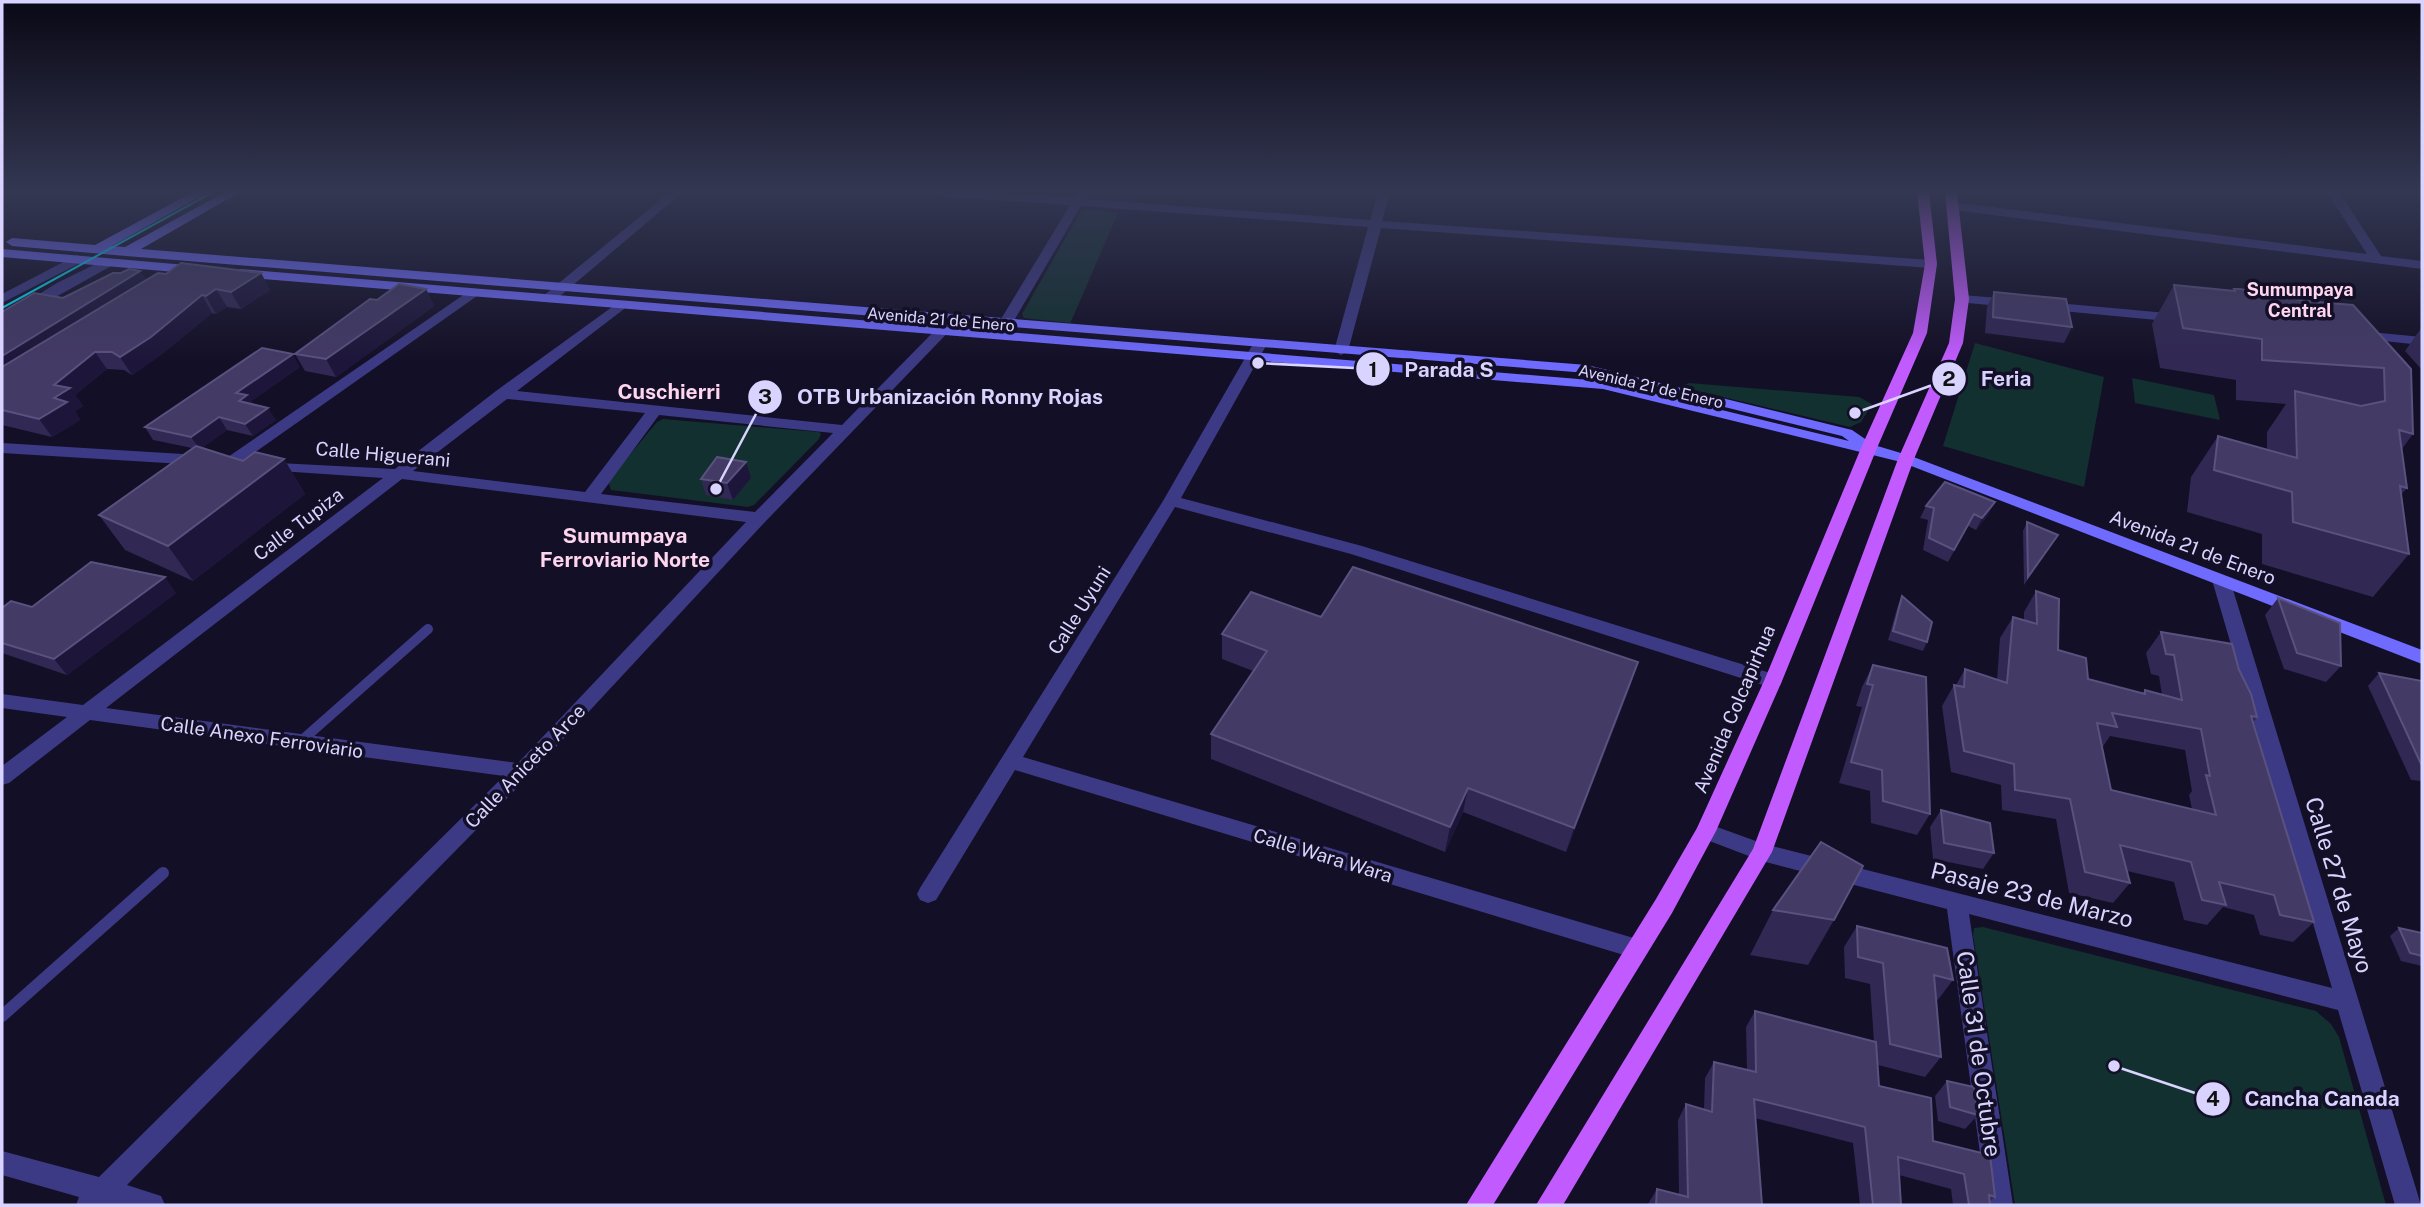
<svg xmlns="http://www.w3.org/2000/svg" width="2424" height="1207" viewBox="0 0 2424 1207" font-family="'Public Sans',sans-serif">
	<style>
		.green { fill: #12302f }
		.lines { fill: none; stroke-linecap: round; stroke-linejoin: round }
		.lane-far1 { stroke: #3d3a85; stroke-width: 10 }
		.lane { stroke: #3d3a85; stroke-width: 12 }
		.street { fill: #3d3a85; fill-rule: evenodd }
		.secondary { fill: #6f6bff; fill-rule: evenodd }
		.primary { fill: #c25bff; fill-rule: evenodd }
		.tram { stroke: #00e5ff; stroke-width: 2 }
		.wall { fill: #312854; fill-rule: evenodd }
		.shaded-wall { fill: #1d163a }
		.building { fill: #433a66; stroke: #5a527e; stroke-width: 2; fill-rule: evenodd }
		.labels { text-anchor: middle; stroke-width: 7; stroke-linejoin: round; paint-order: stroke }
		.far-street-label { font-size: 16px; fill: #d9d4ff; stroke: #130f26 }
		.far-neighbourhood-label { font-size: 18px; font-weight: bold; fill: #ffd6f0; stroke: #130f26 }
		.street-label { font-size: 19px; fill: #d9d4ff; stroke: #130f26 }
		.neighbourhood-label { font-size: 21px; font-weight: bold; fill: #ffd6f0; stroke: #130f26 }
		.near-street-label { font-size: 23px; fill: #d9d4ff; stroke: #130f26 }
		.leader { fill: none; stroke: #d9d4ff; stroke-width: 2.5 }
		.callout-dot { fill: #d9d4ff; stroke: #130f26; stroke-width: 2.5 }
		.mark-label { font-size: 21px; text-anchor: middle; font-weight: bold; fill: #111 }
		.callout-label { font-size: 21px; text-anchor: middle; font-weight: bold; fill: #d9d4ff; stroke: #130f26; stroke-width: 7; stroke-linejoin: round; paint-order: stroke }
	</style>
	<rect width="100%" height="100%" fill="#130f26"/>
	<g class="green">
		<polygon points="1086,209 1118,213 1073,317 1070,323 1024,318 1022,314 1081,211"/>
		<polygon points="1975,343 2104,377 2084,487 1943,446"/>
		<polygon points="2132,378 2214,395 2220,420 2135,403"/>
		<polygon points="1689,383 1859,397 1872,404 1861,422 1850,427 1689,389 1684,385"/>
		<polygon points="663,419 819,432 821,434 819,439 754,505 748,507 611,490 608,481 657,422"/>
		<polygon points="1983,927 2316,1011 2331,1024 2339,1037 2386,1205 2015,1205 1973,935 1974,928"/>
	</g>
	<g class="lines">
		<polyline class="lane-far1" points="300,742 428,629"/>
		<polyline class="lane" points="2,1016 163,873"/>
		<g class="street">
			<polygon points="670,192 683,192 553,302 543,302 543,296"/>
			<polygon points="931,192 985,192 1074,198 1078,192 1084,192 1088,195 1086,199 1370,220 1378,192 1390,192 1382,221 1931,260 1937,264 1931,268 1381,228 1348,351 1341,355 1334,351 1368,227 1081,206 1012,324 1005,328 998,324 1070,205 937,196"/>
			<polygon points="2327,192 2339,192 2381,256 2422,261 2422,269 1953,210 1947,206 1953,202 2367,254"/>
			<polygon points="77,255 83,259 82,262 2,303 2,294"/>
			<polygon points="108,258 114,262 113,265 2,327 2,317 57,283"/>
			<polygon points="472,289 479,293 477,296 237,465 225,465 223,462 225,459"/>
			<polygon points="1962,295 2011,299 2018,303 2011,307 1957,302 1955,299"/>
			<path d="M619 302 624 303V309L517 391 842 425 948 317H958L960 320 765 522 529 776 127 1185 161 1196 165 1205H76L79 1197 2 1175V1151L99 1177 504 776 90 720 9 783 2 785V766L67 717 2 708V694L83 705 383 478 265 470 257 465 259 462 395 469 496 391ZM507 399 645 413 585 492 413 471ZM659 415 833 433 755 512 601 494ZM402 479 746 522 518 763 106 708Z"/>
			<polygon points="2046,302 2178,314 2185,318 2178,322 2041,309 2041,303"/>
			<polygon points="2360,331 2422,337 2422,345 2355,338 2353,335"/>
			<polygon points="1260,340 1267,344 1181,498 1362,546 1780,676 1782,681 1780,686 1766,686 1351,554 1175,507 1023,757 1637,939 1645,942 1648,949 1645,956 1637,959 1015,770 936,900 928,903 920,900 917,894 920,888 1163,501 1253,344"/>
			<polygon points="2,443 199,455 207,460 199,465 2,453"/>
			<polygon points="2221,574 2230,580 2421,1205 2395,1205 2338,1010 1969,914 2013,1205 1987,1205 1947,909 1762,861 1699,837 1696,831 1699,825 1706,823 1764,844 2332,988 2212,580"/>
		</g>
		<g class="secondary">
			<polygon points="193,192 208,192 112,246 125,247 225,192 240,192 141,249 1587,365 1852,430 1874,445 1911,456 2422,650 2422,664 1901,462 1603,389 240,277 233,273 240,269 1603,381 1849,441 1842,436 1587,373 126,256 12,246 6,242 12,238 95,245"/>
			<polygon points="2,249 198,266 204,270 198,274 2,257"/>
		</g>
		<g class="primary">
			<polygon points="1917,192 1929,192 1937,264 1927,333 1877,448 1782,681 1716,831 1672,913 1493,1205 1466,1205 1656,899 1697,828 1764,681 1861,448 1913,333 1925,264"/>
			<polygon points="1945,192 1957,192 1969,299 1963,343 1914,459 1772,852 1563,1205 1536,1205 1753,849 1898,459 1949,343 1955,299"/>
		</g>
		<polyline class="tram" points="2,308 213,192"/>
	</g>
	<g class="wall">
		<polygon points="140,271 146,280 166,274 261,273 270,290 241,309 227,307 216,314 212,313 162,354 132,375 124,370 107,369 75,395 83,406 75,411 80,420 52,437 2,425 2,312 63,298 121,273"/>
		<polygon points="2174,285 2233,291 2234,289 2411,369 2413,434 2402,449 2407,488 2401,495 2409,554 2373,597 2262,564 2262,534 2187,512 2191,477 2218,436 2267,449 2267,432 2286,404 2236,400 2236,380 2160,368 2152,324"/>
		<polygon points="426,289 434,306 336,377 305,371 295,354 377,300"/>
		<polygon points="1994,292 2072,327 2064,343 1985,333 1987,307"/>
		<polygon points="2422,327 2422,370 2405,351"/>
		<polygon points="300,367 251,401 253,404 276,420 253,436 227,430 202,448 243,461 284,459 305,494 193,581 125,550 99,515 192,448 153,440 145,427"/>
		<polygon points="751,478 733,500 706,495 701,479"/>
		<polygon points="1926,506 1989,514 1976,530 1968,526 1948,562 1923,550 1928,520 1920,518"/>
		<polygon points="2027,522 2053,543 2024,585 2023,531"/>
		<path d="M2036 591 2058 650 2088 679 2142 693 2145 690 2162 695 2159 676 2151 674 2146 653 2161 632 2239 670 2257 717 2253 723 2314 922 2293 942 2260 935 2254 915 2223 907 2207 925 2184 920 2174 882 2127 871 2130 883 2113 903 2069 893 2056 819 2002 810 2001 785 1951 772 1942 706 1954 685H1956L1965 669 1997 680 2000 638 2013 617 2024 621V612ZM2110 736 2185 750 2192 791 2189 795 2192 809 2111 790 2102 748Z"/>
		<polygon points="176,593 67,675 2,653 2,608 32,607"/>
		<polygon points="1902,596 1927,642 1923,651 1888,640 1898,605"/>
		<polygon points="2278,598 2341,666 2326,682 2284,669 2265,615"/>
		<polygon points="1321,617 1638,662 1630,687 1566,852 1463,812 1445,852 1211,759 1211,734 1253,671 1222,659 1222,634"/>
		<polygon points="1873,665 1930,814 1917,835 1871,823 1870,791 1839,783 1862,707 1856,706 1862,687"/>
		<polygon points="2379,673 2422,681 2422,784 2421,781 2411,780 2368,686"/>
		<polygon points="1941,810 1994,853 1983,869 1933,859 1930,827"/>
		<polygon points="1773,910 1834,920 1808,965 1750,955"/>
		<polygon points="1857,926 1953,980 1937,1001 1936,1001 1941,1057 1925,1077 1878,1065 1879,1086 1933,1141 1995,1197 1989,1202 1990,1205 1953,1205 1951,1189 1899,1175 1901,1205 1860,1205 1853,1143 1755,1118 1762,1205 1656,1205 1679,1195 1678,1120 1686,1104 1704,1109 1705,1078 1714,1062 1747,1070 1746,1027 1755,1011 1874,1042 1870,984 1845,978 1844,947"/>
		<polygon points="2399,928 2422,933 2422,966 2401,961 2390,936"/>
		<polygon points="1947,1081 1978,1115 1965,1129 1938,1121 1935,1096"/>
		<polygon points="1657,1189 1656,1205 1648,1205 1648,1204"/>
	</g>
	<g class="shaded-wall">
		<polygon points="140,271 149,286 2,379 2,356"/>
		<polygon points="261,273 270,290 241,309 231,292"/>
		<polygon points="216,289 227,307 216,314 206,296"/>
		<polygon points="426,289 434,306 336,377 326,359"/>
		<polygon points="202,295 212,313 162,354 132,375 120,357"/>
		<polygon points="95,352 107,369 75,395 83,406 75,411 80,420 52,437 39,419 54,398 54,385"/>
		<polygon points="293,354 300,367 251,401 255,408 247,414 236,393"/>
		<polygon points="268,408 276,420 253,436 245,424"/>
		<polygon points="219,417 227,430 200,450 191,437"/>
		<polygon points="284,459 305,494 193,581 168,546"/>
		<polygon points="746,462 751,478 733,500 727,483"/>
		<polygon points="1995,502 1989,514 1976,530 1982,518"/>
		<polygon points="165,577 176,593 67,675 54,659"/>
		<polygon points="1638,662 1630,687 1566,852 1574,828"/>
		<polygon points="1468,788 1463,812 1445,852 1450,827"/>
	</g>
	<g class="building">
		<polygon points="181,263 261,273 231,292 216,289 206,296 202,295 151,337 120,357 112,352 95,352 54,385 70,388 54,398 67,402 39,419 2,410 2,367 158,273 166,274"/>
		<polygon points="129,269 140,271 2,356 2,312 34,293 63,298 113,273 121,273"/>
		<polygon points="399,284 426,289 326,359 295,354 370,299 377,300"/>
		<polygon points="2174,285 2235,291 2234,289 2240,289 2306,301 2353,305 2411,369 2413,434 2399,430 2407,488 2400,486 2409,554 2293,522 2292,492 2214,470 2218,436 2297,458 2295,391 2361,406 2385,401 2384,368 2262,360 2262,339 2183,328"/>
		<polygon points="1994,292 2066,299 2072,327 1993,317"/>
		<polygon points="262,348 293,354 236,393 247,395 239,401 268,408 245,424 219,417 191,437 145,427"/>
		<polygon points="196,446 243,461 255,452 284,459 168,546 99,515"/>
		<polygon points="717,457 746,462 727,483 701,479"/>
		<polygon points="1945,482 1995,502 1982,518 1974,514 1954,550 1929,538 1934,508 1926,506"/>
		<polygon points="2027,522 2058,535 2028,577"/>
		<polygon points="91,562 165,577 54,659 2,643 2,608 11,601 32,607"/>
		<polygon points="1353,567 1638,662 1574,828 1468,788 1450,827 1211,734 1267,651 1222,634 1251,592 1321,617"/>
		<path d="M2036 591 2059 599 2058 650 2086 658 2088 679 2145 694V690L2182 700 2174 655 2166 654 2161 632 2232 644 2239 670 2251 694 2257 717 2251 716 2314 922 2280 915 2274 895 2219 882 2226 905 2202 900 2191 862 2120 845 2130 883 2085 872 2070 799 2015 790 2014 764 1964 751 1954 685 1964 687 1965 669 2007 683 2013 617 2037 624ZM2112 713 2201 729 2210 776 2206 775 2216 815 2111 790 2097 723 2117 727Z"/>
		<polygon points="1902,596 1932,622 1927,642 1893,631"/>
		<polygon points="2278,598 2340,623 2341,666 2297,653"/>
		<polygon points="1873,665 1926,677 1930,814 1883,801 1882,770 1851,762 1873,685 1867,684"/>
		<polygon points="2379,673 2422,681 2422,766"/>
		<polygon points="1941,810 1990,823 1994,853 1944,843"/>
		<polygon points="1821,842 1863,866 1834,920 1773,910"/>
		<polygon points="1857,926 1947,948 1953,980 1934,975 1941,1057 1890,1044 1883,963 1858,957"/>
		<polygon points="2399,928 2422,933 2422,956 2410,953"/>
		<polygon points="1755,1011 1876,1042 1879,1086 1931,1098 1933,1141 1990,1155 1995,1197 1989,1195 1990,1205 1969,1205 1964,1174 1898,1157 1901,1205 1873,1205 1865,1127 1754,1099 1762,1205 1656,1205 1657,1189 1688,1197 1686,1104 1712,1112 1714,1062 1756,1072"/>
		<polygon points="1947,1081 1974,1087 1978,1115 1950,1107"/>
	</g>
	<linearGradient id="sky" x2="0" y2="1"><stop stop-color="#0a0815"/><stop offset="0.53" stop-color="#333752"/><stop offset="1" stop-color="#333752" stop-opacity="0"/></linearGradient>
	<rect width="2424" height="361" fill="url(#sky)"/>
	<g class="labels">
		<g class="far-street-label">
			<text transform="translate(941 319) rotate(5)" y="6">Avenida 21 de Enero</text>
			<text transform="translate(1651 386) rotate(13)" y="6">Avenida 21 de Enero</text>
		</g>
		<g class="far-neighbourhood-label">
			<text x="2300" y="296">Sumumpaya<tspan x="2300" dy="21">Central</tspan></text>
		</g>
		<g class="street-label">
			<text transform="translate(383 454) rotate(5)" y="7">Calle Higuerani</text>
			<text transform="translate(298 524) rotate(-37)" y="7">Calle Tupiza</text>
			<text transform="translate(2193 547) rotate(21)" y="7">Avenida 21 de Enero</text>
			<text transform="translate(1079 610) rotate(-58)" y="7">Calle Uyuni</text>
			<text transform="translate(1734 709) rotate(-67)" y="7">Avenida Colcapirhua</text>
			<text transform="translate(262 737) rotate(8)" y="7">Calle Anexo Ferroviario</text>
			<text transform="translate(525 766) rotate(-46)" y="7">Calle Aniceto Arce</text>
			<text transform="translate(1323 855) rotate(17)" y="7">Calle Wara Wara</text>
		</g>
		<g class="neighbourhood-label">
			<text x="669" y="399">Cuschierri</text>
			<text x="625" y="543">Sumumpaya<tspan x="625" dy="24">Ferroviario Norte</tspan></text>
		</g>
		<g class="near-street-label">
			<text transform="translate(2339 885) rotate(73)" y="8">Calle 27 de Mayo</text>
			<text transform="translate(2032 895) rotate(14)" y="8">Pasaje 23 de Marzo</text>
			<text transform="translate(1979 1054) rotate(82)" y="8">Calle 31 de Octubre</text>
		</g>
	</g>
	<path class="leader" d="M1258 363L1373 369M1855 413L1949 379M716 489L765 397M2114 1066L2213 1099"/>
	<g class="callout-dot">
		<circle cx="1258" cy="363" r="7"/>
		<circle cx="1855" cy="413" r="7"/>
		<circle cx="716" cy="489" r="7"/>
		<circle cx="2114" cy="1066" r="7"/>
		<circle cx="1373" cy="369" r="18"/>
		<circle cx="1949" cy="379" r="18"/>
		<circle cx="765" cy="397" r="18"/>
		<circle cx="2213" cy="1099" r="18"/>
	</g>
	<g class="mark-label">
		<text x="1373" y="377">1</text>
		<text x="1949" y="386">2</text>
		<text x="765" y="404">3</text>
		<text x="2213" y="1106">4</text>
	</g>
	<g class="callout-label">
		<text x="1449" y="377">Parada S</text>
		<text x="2006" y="386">Feria</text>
		<text x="950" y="404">OTB Urbanización Ronny Rojas</text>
		<text x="2322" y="1106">Cancha Canada</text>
	</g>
	<rect width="2424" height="1207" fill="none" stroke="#d9d4ff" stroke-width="7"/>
</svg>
